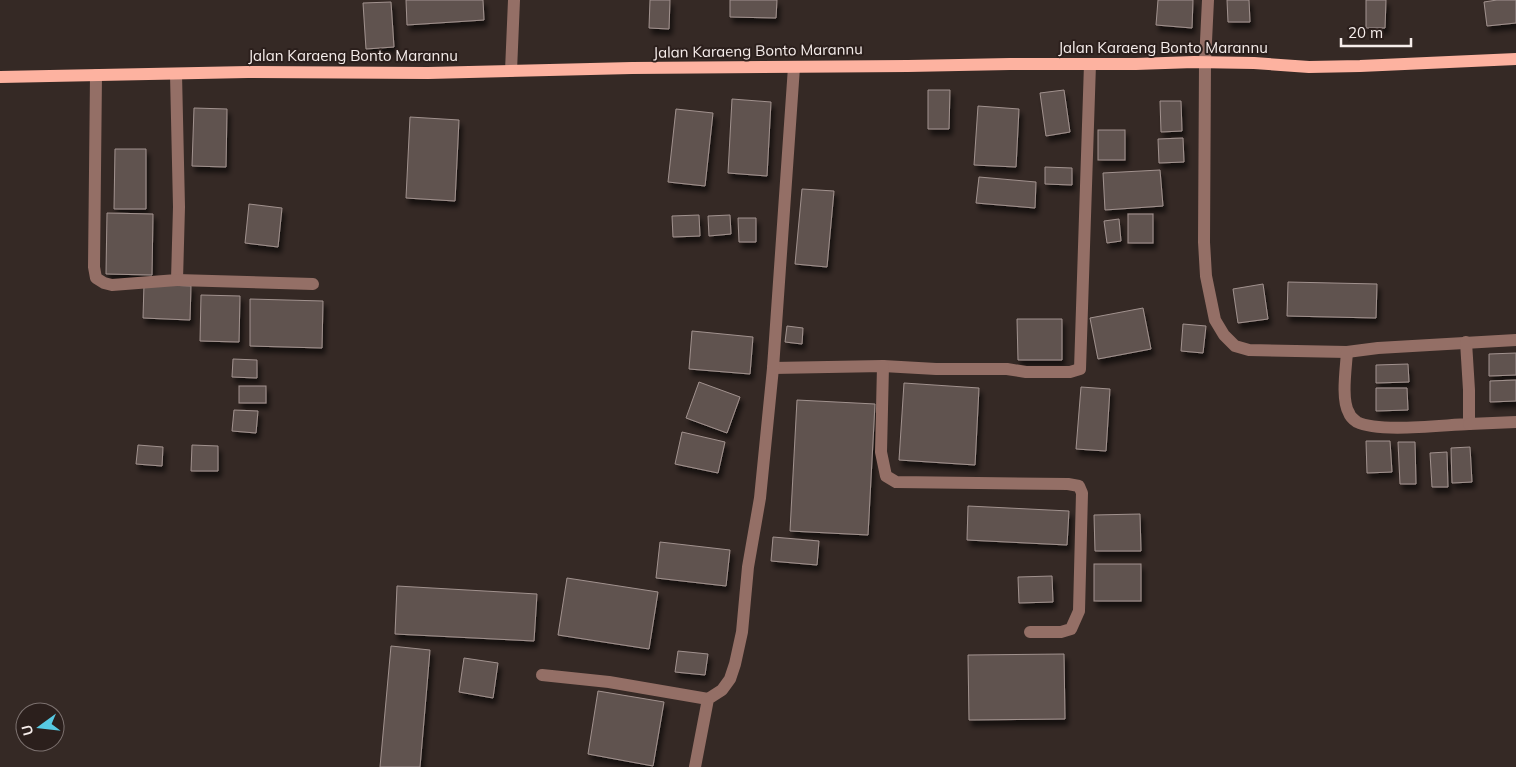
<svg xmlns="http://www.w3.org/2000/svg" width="1516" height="767" viewBox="0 0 1516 767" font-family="Mulish,sans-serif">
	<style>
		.building { fill: #615350; stroke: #a1928e; filter: url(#shadow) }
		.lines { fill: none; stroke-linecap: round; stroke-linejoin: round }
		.minor { stroke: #946f66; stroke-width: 12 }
		.major { stroke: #fdb2a0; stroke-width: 12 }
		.labels { text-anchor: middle; stroke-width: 4; stroke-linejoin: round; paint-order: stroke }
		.street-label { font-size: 15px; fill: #f6edeb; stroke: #2b1f1c }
	</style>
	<defs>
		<filter id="shadow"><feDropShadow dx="3" dy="5.5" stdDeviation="2.5" flood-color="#0009"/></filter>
	</defs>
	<rect width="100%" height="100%" fill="#352925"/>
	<g class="building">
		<polygon points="406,0 483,0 484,20 407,25"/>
		<polygon points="650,0 670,0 669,29 649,28"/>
		<polygon points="730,0 777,0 776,18 730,17"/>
		<polygon points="1158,0 1193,0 1192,28 1156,25"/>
		<polygon points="1227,0 1249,0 1250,22 1228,22"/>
		<polygon points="1366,0 1386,0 1385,28 1366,28"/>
		<polygon points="1497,0 1516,0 1516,23 1487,26 1484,2"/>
		<polygon points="391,2 394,47 366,49 363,3"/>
		<polygon points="928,90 950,90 949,129 928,129"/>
		<polygon points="1064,90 1070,132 1046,136 1040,93"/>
		<polygon points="732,99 771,102 767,176 728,173"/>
		<polygon points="1160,101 1181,101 1182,131 1161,132"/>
		<polygon points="978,106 1019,109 1016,167 974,165"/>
		<polygon points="194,108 227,109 226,167 192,166"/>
		<polygon points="676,109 713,113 705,186 668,182"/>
		<polygon points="410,117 459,120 455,201 406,198"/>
		<rect x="1098" y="130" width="27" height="30"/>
		<polygon points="1183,138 1184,162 1159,163 1158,139"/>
		<polygon points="115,149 146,149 146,209 114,209"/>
		<polygon points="1045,167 1072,168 1072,185 1045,184"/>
		<polygon points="1160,170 1163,206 1105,210 1103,173"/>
		<polygon points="979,177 1036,182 1035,208 976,203"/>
		<polygon points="802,189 834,191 827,267 795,264"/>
		<polygon points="249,204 282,208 278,247 245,243"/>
		<polygon points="107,213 153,214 152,275 106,274"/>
		<rect x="1128" y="214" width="25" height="29"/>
		<polygon points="699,215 700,236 673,237 672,216"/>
		<polygon points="730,215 731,234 709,236 708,216"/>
		<polygon points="738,218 756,218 756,242 739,242"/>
		<polygon points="1119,219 1121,241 1107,243 1104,221"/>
		<polygon points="1288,282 1377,284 1376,318 1287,316"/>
		<polygon points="144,284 191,286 190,320 143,318"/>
		<polygon points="1263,284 1268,319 1238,323 1233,289"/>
		<polygon points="201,295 240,296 239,342 200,341"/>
		<polygon points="250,299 323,301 322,348 250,346"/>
		<polygon points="1143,308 1151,349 1098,359 1090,318"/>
		<polygon points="1017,319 1062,319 1062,360 1018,360"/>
		<polygon points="1183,324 1206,326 1203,353 1181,351"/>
		<polygon points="787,326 803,328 802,344 785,342"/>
		<polygon points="692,331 753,337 750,374 689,369"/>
		<polygon points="1516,353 1516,375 1489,376 1489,354"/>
		<polygon points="233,359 257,360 257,378 232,377"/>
		<polygon points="1408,364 1409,382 1376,383 1376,365"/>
		<polygon points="1516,380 1516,401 1490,402 1490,381"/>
		<polygon points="699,382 740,397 727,433 686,418"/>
		<polygon points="904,383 979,388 975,465 899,460"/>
		<rect x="239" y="386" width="27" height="17"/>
		<polygon points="1081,387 1110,389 1106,451 1076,449"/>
		<polygon points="1376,388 1407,388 1408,410 1376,411"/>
		<polygon points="797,400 875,404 868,535 790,531"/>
		<polygon points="234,410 258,411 256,433 232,431"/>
		<polygon points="682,432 725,442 718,473 675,464"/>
		<polygon points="1366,441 1390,441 1392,472 1367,473"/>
		<polygon points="1398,442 1415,442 1416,484 1400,484"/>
		<polygon points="138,445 163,447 162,466 136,464"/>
		<polygon points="192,445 218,446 218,471 191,471"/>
		<polygon points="1470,447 1472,482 1452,483 1451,448"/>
		<polygon points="1447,452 1448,487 1432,487 1430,453"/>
		<polygon points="968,506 1069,511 1067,545 967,540"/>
		<polygon points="1140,514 1141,551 1095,551 1094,515"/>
		<polygon points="773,537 819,541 817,565 771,561"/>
		<polygon points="660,542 730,550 726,586 656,578"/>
		<rect x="1094" y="564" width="47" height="37"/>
		<polygon points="1052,576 1053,602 1019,603 1018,577"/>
		<polygon points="567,578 658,592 649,649 558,635"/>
		<polygon points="397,586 537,594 534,641 395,634"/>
		<polygon points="391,646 430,650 420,767 380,767"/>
		<polygon points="678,651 708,654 705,675 675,672"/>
		<polygon points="1064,654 1065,719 969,720 968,655"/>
		<polygon points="464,658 498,663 493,698 459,692"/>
		<polygon points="598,691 664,702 653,766 588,754"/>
	</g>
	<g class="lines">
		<g class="minor">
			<polyline points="1208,0 1205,62 1204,242 1206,276 1215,320 1224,335 1235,346 1249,350 1347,352 1378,348 1516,340"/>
			<polyline points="511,71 514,0"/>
			<polyline points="96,75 94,267 96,278 104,283 112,285 177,280 179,207 176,74"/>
			<polyline points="177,280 313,284"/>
			<path d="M1347 352C1346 368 1341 400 1349 413 1350 416 1354 420 1357 422 1379 433 1442 425 1469 424V390L1466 342"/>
			<polyline points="883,366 936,369 1007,369 1026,372 1070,372 1080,369 1090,64"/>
			<polyline points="773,368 883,366 881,452 886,476 896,482 1068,484 1079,486 1082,493 1079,611 1071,629 1061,632 1030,632"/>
			<polyline points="1469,424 1516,422"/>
			<polyline points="542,675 609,682 708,699"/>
			<polyline points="695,767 708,699 722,690 730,679 735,664 742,632 748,567 760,498 773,368 794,67"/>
		</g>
		<polyline class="major" points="0,77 248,72 428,73 632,68 908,66 1010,64 1136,64 1194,62 1254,63 1309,67 1360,66 1516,59"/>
	</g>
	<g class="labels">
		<g class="street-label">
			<text x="1163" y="53">Jalan Karaeng Bonto Marannu</text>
			<text transform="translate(758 51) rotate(-1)" y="5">Jalan Karaeng Bonto Marannu</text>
			<text x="353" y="61">Jalan Karaeng Bonto Marannu</text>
		</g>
	</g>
	<g transform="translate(40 727) rotate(255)"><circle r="24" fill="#2b1f1c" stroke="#7c716f"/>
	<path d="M0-4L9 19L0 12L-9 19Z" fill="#57c9e2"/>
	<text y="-8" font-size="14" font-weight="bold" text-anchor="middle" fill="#f6edeb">U</text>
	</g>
	<path d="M1341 38v8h70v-8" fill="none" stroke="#f6edeb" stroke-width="2.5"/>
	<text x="1348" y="38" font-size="15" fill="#f6edeb" stroke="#2b1f1c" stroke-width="4" paint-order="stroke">20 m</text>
</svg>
